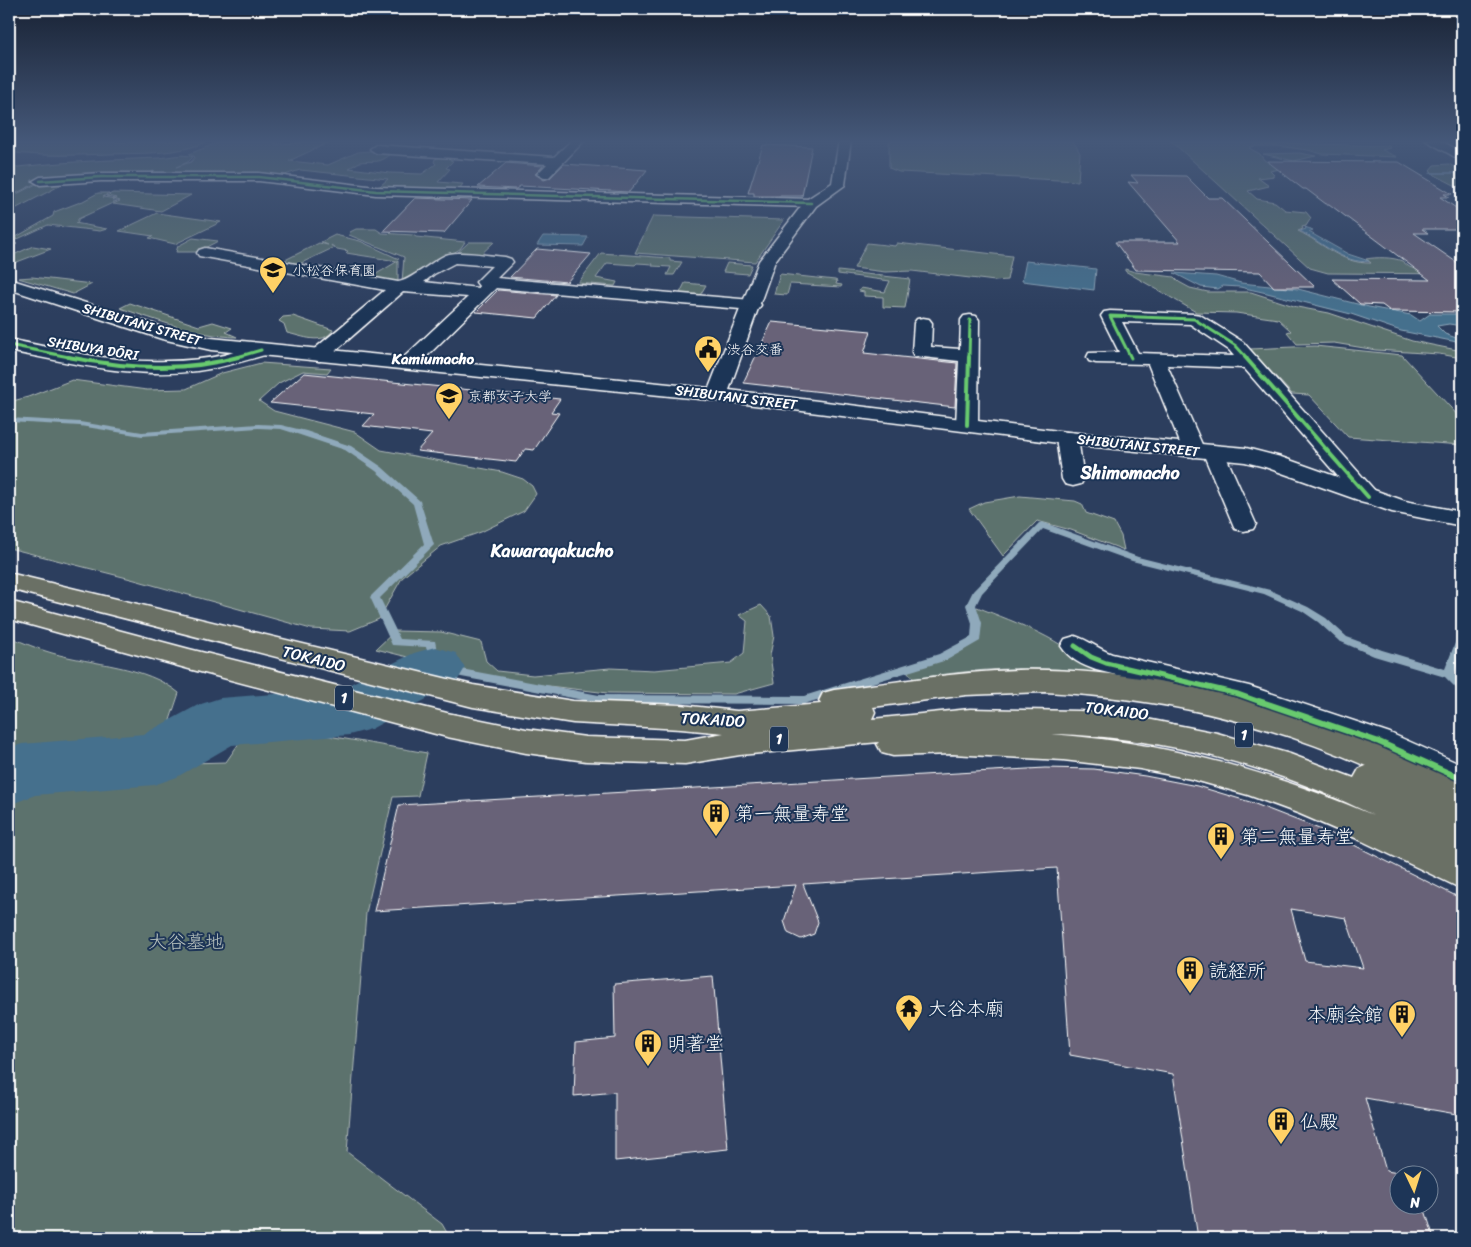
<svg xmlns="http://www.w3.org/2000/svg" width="1471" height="1247" viewBox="0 0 1471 1247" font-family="Sriracha,'Klee One',sans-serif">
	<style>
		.green { fill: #5c726d; stroke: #aeb8b6 }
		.water { fill: #456f8d; stroke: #8fa9bb }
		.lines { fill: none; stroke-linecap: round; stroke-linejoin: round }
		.stream { fill: #8fa9bb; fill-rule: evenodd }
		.river { fill: #456f8d; fill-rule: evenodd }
		.building { fill: #686278; stroke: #fff; fill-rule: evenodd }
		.street-casing { stroke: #fff; stroke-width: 3 }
		.secondary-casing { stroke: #fff; stroke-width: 3 }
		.highway-casing { stroke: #fff; stroke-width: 3 }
		.street { fill: #1d3557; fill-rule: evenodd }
		.secondary { fill: #1d3557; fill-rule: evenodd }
		.highway { fill: #6b7065; fill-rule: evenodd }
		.cycleway-far4-casing { stroke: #1d3557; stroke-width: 4 }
		.cycleway-far3-casing { stroke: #1d3557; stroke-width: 5 }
		.cycleway-far2-casing { stroke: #1d3557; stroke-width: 6 }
		.cycleway-far1-casing { stroke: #1d3557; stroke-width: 8 }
		.cycleway-casing { stroke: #1d3557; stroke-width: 9 }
		.cycleway-far4 { stroke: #67ca6e; stroke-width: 2.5 }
		.cycleway-far3 { stroke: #67ca6e; stroke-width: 3 }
		.cycleway-far2 { stroke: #67ca6e; stroke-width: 4 }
		.cycleway-far1 { stroke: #67ca6e; stroke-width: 5 }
		.cycleway { stroke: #67ca6e; stroke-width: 6 }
		.labels { text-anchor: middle; stroke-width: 4; stroke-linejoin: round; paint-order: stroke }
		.far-poi-label { font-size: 14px; fill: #fff; stroke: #1d3557; text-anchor: start }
		.far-street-label { font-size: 14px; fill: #fff; stroke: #1d3557 }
		.far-neighbourhood-label { font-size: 15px; font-weight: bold; fill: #fff; stroke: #1d3557 }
		.shield { fill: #1d3557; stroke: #bbc2cd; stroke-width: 1 }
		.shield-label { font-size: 15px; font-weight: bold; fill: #fff }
		.street-label { font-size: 16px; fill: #fff; stroke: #1d3557 }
		.neighbourhood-label { font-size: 18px; font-weight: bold; fill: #fff; stroke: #1d3557 }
		.near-poi-label { font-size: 19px; fill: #fff; stroke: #1d3557; text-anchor: start }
		.near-park-label { font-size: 19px; fill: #b6c0bd; stroke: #1d3557 }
	</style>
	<rect width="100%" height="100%" fill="#2c3e5e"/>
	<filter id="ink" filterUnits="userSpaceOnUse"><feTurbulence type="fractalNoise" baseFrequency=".02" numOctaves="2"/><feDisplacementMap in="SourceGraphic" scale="10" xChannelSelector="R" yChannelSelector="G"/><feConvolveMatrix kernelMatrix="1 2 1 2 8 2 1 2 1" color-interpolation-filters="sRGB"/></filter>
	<g filter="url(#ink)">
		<g class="green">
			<path d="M9 140H94L97 143 211 140C180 155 143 153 109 154 76 155 42 157 9 152Z"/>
			<path d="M225 140H278L275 144 301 143 303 140H334L289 161 328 165 358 152 370 151 392 153C379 165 374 160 360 162 357 163 352 167 349 168L390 173 422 174 436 164 434 162 435 159 441 157H456L450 160 453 161 446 168 450 169 438 182 463 184 459 189 452 190 374 187 380 186 388 179 300 170 285 175 147 176 154 171 144 176 38 182 9 197V168C59 162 108 160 159 158 171 157 182 153 193 157L188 162 176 167 191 162 195 157 189 154Z"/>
			<polygon points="893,140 1073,141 1080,153 1078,181 899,172 889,168 889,142"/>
			<path d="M1170 140 1389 146 1390 148 1382 150 1397 157 1322 154 1308 150 1277 146H1253L1249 148 1260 154 1264 160 1280 169 1270 171 1275 176 1258 178 1269 186 1248 191 1257 199 1275 202 1285 210 1306 212 1311 218 1306 226 1302 227 1303 229 1298 231C1323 243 1341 264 1371 263L1366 259C1376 257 1393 257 1402 261 1405 263 1408 267 1412 268 1425 271 1439 267 1450 263L1462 272V274L1328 273 1310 268Z"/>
			<polygon points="1299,153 1316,156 1294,161 1263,154"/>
			<polygon points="1449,164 1462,171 1462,189 1435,175 1430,170 1434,165"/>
			<polygon points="71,180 9,212 9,198 40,182"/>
			<polygon points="98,193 109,193 103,197 116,199 117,198 106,196 113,193 191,195 161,211 113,204 120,201 114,199 112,201 117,201 78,219 78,222 75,223 107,229 100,231 48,225 11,242 17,244 9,247 9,241 53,216 54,212 83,201"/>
			<polygon points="157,213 221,222 175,244 149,238 153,236 119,231"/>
			<polygon points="653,216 784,220 755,262 635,253"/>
			<polygon points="356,229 376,229 382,233 413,235 416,237 465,242 460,249 402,282 404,257 349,235 350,232"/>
			<polygon points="335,235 360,241 399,259 397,261 346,253 348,251 337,249 331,245 333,248 297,265 281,262 319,243 328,245 321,242"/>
			<polygon points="193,238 218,241 197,252 176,252 178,246"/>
			<polygon points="469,242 494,242 477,258 454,256"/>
			<polygon points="867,243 895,246 897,243 1012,256 1007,280 995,281 912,271 885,272 854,268"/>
			<polygon points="33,246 51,249 9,265 9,257"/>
			<polygon points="601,253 670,258 670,261 682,262 674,275 667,275 671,267 652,266 653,264 637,263 635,265 607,263 596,278 617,282 615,286 578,283"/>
			<polygon points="398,261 398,283 368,279"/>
			<polygon points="727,263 752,265 748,274 723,272"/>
			<polygon points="1125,269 1135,272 1174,277 1179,282 1190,288 1208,292 1251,292 1297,307 1329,313 1412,341 1462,351 1462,358 1439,354 1376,350 1334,343 1297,344 1287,332 1291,331 1278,319 1236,313 1196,312 1125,271"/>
			<polygon points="838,271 910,279 905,308 883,307 883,297 864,296 864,292 859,291 861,288 885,292 890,281 838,274"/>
			<polygon points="780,274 835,280 837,281 836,284 842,285 841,287 790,284 787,295 774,294"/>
			<polygon points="32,277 92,284 73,294 18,278"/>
			<polygon points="685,283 706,285 699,297 679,295"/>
			<path d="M130 303 199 326 213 322 232 328 226 332 237 337C197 336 157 320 120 308Z"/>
			<path d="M293 316 333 330C323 346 302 336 287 333L284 324 279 321 283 317Z"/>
			<polygon points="1315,346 1402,355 1462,420 1462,445 1348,437 1309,395 1292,394 1250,349"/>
			<polygon points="261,363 331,368 327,373 303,371 279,383 259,401 274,411 355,432 381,450 502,472 523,479 532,486 536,494 524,511 481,532 441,546 402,578 379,619 350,631 311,629 131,579 9,548 9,402 28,397 72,380 147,390 186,389 222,373"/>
			<polygon points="1020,496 1075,501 1082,504 1086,513 1114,523 1121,536 1124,550 1071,530 1037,521 1003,556 969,509 984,502"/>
			<polygon points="761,605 771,616 774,636 770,655 774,683 734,694 608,693 523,683 447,667 376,649 395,631 441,632 481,642 486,661 497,671 533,675 610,668 654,670 731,663 744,653 747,621 739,615"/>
			<path d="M977 607C1019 624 1062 638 1095 672 1032 666 976 668 914 679L907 671C932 663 958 656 978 640L980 623 976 609Z"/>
			<path d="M9 637C23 642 37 649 52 653 93 665 145 665 179 693L165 735 141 755 118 765 226 762 253 723 427 753 418 796 393 797 366 913 347 1152 442 1224 450 1238H9Z"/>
		</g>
		<g class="water">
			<path d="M1305 227 1313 230 1309 232 1348 254 1369 261C1345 265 1320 241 1300 231L1306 229Z"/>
			<polygon points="543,236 588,237 583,246 537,245"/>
			<polygon points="1026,261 1096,269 1094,290 1022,281"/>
			<polygon points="1174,273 1216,276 1241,283 1298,289 1369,307 1411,315 1420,321 1430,314 1462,314 1462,326 1449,324 1437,326 1445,334 1462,340 1462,343 1401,331 1351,314 1267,293 1240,287 1223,286 1218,289 1201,287"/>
		</g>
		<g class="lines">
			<g class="stream">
				<polygon points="1431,172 1462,172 1462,174 1429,174"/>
				<polygon points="9,418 80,422 142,432 258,424 281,425 306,431 351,446 382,467 420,501 434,545 380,598 400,639 435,641 440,665 599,695 804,696 939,654 971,637 972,623 966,605 973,591 1039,523 1042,522 1138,557 1270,590 1308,607 1326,618 1347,637 1382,650 1445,669 1457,638 1458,636 1462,635 1462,649 1455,673 1462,681 1462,691 1458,690 1445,677 1374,656 1339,641 1318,622 1302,611 1264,594 1132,561 1043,529 982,593 976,605 982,623 980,641 947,660 804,704 599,703 435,672 431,671 430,668 426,647 392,645 370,597 424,544 413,504 376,471 345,450 300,435 281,429 258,428 142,436 80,426 9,422"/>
			</g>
			<polygon class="river" points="435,647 456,653 465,668 456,683 371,729 349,735 232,745 177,777 154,785 35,795 9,805 9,748 22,744 144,734 198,705 220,698 340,689 414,653"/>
		</g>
		<g class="building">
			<polygon points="763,145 812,147 802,196 754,196 754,193 748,193"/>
			<polygon points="1267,161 1399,162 1452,194 1444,194 1449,197 1440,197 1462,212 1462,229 1422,229 1428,233 1414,233 1462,266 1462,312 1390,311 1382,305 1360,304 1332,279 1430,280 1329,204 1326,204 1306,189 1303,189"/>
			<polygon points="506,163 543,166 535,174 544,180 550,178 564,164 647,170 629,192 520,186 516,189 478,187"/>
			<polygon points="1131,175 1186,176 1208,198 1222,198 1315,287 1274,287 1260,272 1136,270 1115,242 1180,242 1128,182 1138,183"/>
			<polygon points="415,198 472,200 444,233 383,231"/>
			<polygon points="537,249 591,254 567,282 510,277"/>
			<polygon points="498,290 556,295 537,318 476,312"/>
			<polygon points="772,322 871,331 864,353 957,363 955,407 743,383"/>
			<polygon points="304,373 560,399 551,412 559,413 534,450 525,449 516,462 417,451 432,434 363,426 374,414 270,403"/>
			<path d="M1045 768 1094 769 1145 776 1197 786 1250 802 1332 834 1462 899V1115L1365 1098 1386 1171 1405 1174H1398V1204H1423L1434 1238H1198L1173 1074 1070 1055 1057 868 803 884 818 922 814 934 801 939 788 933 784 921 796 885 374 911 399 805ZM1291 909 1346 918 1363 968 1305 961Z"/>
			<polygon points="713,976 728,1149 615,1161 615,1092 574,1096 576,1042 615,1038 614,984"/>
		</g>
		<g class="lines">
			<g class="street-casing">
				<g id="street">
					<polygon points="572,140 585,140 549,177 544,178 537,174 547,164 376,153 370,149 376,145 554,157"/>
					<polygon points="101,173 259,173 376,187 811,199 818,203 811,207 376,195 259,181 101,181 40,185 33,181 40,177"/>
					<path d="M205 248 398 282C410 281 432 261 446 255 459 250 490 256 505 257L511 259 513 262 497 278 752 300 758 301 761 305 758 309 752 310 496 288 416 367 409 369 402 367 399 363 402 359 468 297 403 292 326 359 319 361 312 359 310 355 312 351 385 290 199 256 197 253 199 250ZM455 263 492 266 476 282 479 286 478 288 424 282 434 274Z"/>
					<path d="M1110 311 1194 314 1200 315 1243 342 1376 492 1380 497 1376 502 1368 504 1360 502 1244 368 1167 365 1204 449 1213 445 1221 447 1224 452 1256 524 1253 529 1244 531 1235 529 1203 453 1194 457 1186 455 1183 450 1148 364 1096 363 1089 361 1087 357 1089 353 1119 352 1101 316 1104 312ZM1122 322 1190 324 1229 350 1234 356 1138 353Z"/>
					<polygon points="970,315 976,316 979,320 978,425 974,429 967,431 960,429 956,425 959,361 914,356 912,352 914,323 917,319 923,318 929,319 932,323 931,347 960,349 961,320 964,316"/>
					<path d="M9 339C61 350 114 363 167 361 186 361 205 359 224 355 238 352 253 342 268 346L270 350 268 354C244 361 221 368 197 371 134 379 70 363 9 351Z"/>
					<polygon points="1067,432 1075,433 1078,438 1084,479 1081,484 1073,486 1065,484 1062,479 1056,438 1059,433"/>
					<path d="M1075 636C1088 640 1099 649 1112 654L1249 686 1390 733 1462 765V792L1368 751 1234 704 1096 670C1082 665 1069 659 1061 646L1065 639Z"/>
				</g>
			</g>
			<g class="secondary-casing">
				<g id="secondary">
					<polygon points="839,140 851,140 845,185 816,206 775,261 729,390 1067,432 1246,448 1281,457 1405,501 1462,512 1462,526 1392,512 1265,467 1245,462 1067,444 730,402 211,350 162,339 9,289 9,279 172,330 211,338 709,388 759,261 806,200 832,183"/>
					<polygon points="1425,140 1439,140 1462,152 1462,161"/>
				</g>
			</g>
			<g class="highway-casing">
				<path id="highway" d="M9 573 473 685 573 701 681 705 737 711 821 704 819 701 823 693 834 690C895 682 957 672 1018 670 1173 667 1323 717 1462 781V889L1360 840 1300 814 1248 795 1191 779 1140 769 1063 760 952 754 893 756 882 753 877 744 879 742 740 755 685 764 586 761 526 753 447 737 189 669 9 619V601L189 649 447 713 526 729 586 737 685 740 724 733 681 729 573 723 473 707 9 589ZM1045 692C1159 698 1261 720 1366 766L1359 769 1354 778 1290 754 1217 733 1147 719 1080 711 970 709 872 719 875 712 873 707 966 695ZM1051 734C1161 736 1274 766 1373 815 1270 771 1164 742 1051 734Z"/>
			</g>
			<use href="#street" class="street"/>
			<use href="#secondary" class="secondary"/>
			<use href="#highway" class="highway"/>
			<g class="cycleway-far4-casing">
				<polyline id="cycleway-far4" points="40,181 101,177 259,177 376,191 811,203"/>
			</g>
			<g class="cycleway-far3-casing">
				<g id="cycleway-far3">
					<polyline points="9,345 74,358"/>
					<polyline points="234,358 261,350"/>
					<polyline points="969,358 970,320"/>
					<polyline points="1131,358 1110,316 1194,319 1236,346 1247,358"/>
				</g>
			</g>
			<g class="cycleway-far2-casing">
				<g id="cycleway-far2">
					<path d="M68 357C123 368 183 373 238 357"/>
					<polyline points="1245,357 1368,497"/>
					<polyline points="967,425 969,357"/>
				</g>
			</g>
			<g class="cycleway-far1-casing">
				<polyline id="cycleway-far1" points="1075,646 1091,657 1106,663 1238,694 1263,703"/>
			</g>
			<g class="cycleway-casing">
				<polyline id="cycleway" points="1259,701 1379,742 1462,779"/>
			</g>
			<use href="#cycleway-far4" class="cycleway-far4"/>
			<use href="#cycleway-far3" class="cycleway-far3"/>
			<use href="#cycleway-far2" class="cycleway-far2"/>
			<use href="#cycleway-far1" class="cycleway-far1"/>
			<use href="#cycleway" class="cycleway"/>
		</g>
	</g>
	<linearGradient id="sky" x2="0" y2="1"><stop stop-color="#182234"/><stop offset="0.45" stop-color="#455879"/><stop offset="1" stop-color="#455879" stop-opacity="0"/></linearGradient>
	<rect width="1471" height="314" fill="url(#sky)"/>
	<defs>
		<g id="school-pin" transform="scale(1.4375)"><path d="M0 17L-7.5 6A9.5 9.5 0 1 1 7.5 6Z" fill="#ffd166" stroke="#1d3557"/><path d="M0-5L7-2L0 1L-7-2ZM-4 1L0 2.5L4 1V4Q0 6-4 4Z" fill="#111"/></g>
		<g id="civic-pin" transform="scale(1.4375)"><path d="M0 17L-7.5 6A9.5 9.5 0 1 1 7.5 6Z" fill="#ffd166" stroke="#1d3557"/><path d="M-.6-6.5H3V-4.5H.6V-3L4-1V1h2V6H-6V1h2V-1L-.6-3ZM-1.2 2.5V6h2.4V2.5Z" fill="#111"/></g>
		<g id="university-pin" transform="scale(1.4375)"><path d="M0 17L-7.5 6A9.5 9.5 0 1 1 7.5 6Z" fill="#ffd166" stroke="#1d3557"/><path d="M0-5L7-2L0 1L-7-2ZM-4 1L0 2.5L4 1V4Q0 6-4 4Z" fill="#111"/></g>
		<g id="building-pin" transform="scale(1.4375)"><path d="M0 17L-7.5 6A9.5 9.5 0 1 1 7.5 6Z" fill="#ffd166" stroke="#1d3557"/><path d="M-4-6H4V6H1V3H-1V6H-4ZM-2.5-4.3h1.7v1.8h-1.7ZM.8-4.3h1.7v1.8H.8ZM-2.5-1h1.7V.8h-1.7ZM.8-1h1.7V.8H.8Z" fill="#111"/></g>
		<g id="temple-pin" transform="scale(1.4375)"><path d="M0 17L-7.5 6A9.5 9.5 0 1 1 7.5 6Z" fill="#ffd166" stroke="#1d3557"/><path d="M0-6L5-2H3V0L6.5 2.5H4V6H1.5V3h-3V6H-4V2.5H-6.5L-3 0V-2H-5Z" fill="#111"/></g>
	</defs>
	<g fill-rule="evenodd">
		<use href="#school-pin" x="273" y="270"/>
		<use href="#civic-pin" x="708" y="349"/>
		<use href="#university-pin" x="449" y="396"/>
		<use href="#building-pin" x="716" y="813"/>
		<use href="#building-pin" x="1221" y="836"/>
		<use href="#building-pin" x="1190" y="970"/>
		<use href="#temple-pin" x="909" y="1008"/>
		<use href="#building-pin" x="1402" y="1014"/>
		<use href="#building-pin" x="648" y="1043"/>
		<use href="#building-pin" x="1281" y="1121"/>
	</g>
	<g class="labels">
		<g class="far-poi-label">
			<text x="292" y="275">小松谷保育園</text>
			<text x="727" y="354">渋谷交番</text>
			<text x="468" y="401">京都女子大学</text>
		</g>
		<g class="far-street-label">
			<text transform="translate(142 324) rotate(16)" y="5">SHIBUTANI STREET</text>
			<text transform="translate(93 348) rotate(9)" y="5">SHIBUYA DŌRI</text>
			<text transform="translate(736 397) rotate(7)" y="5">SHIBUTANI STREET</text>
			<text transform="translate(1138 445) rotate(6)" y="5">SHIBUTANI STREET</text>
		</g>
		<g class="far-neighbourhood-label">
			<text x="433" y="364">Kamiumacho</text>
		</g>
		<g class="shield">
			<rect x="335" y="685.5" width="18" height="25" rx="4"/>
			<rect x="1235" y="722.5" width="18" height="25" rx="4"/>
			<rect x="770" y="726.5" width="18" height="25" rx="4"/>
		</g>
		<g class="shield-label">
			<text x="344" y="703">1</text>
			<text x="1244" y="740">1</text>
			<text x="779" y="744">1</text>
		</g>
		<g class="street-label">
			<text transform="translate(314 658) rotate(14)" y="6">TOKAIDO</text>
			<text transform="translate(1117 710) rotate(7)" y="6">TOKAIDO</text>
			<text transform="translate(713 719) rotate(3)" y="6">TOKAIDO</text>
		</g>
		<g class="neighbourhood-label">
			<text x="1130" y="479">Shimomacho</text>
			<text x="552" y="557">Kawarayakucho</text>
		</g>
		<g class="near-poi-label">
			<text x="735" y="820">第一無量寿堂</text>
			<text x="1240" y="843">第二無量寿堂</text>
			<text x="1209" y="977">読経所</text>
			<text x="928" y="1015">大谷本廟</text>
			<text x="1383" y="1021" text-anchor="end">本廟会館</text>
			<text x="667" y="1050">明著堂</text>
			<text x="1300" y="1128">仏殿</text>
		</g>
		<g class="near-park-label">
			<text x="186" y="948">大谷墓地</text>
		</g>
	</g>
	<rect width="1471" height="1247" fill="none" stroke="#1d3557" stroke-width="30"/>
	<rect x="15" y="15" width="1441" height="1217" fill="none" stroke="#fff" stroke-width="2" filter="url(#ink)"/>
	<g transform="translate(1414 1190) rotate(176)"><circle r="24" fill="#1d3557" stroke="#77869a"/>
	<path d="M0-4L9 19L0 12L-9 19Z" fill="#ffd166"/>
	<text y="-8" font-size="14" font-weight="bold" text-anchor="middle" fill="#ffffff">N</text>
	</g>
</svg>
